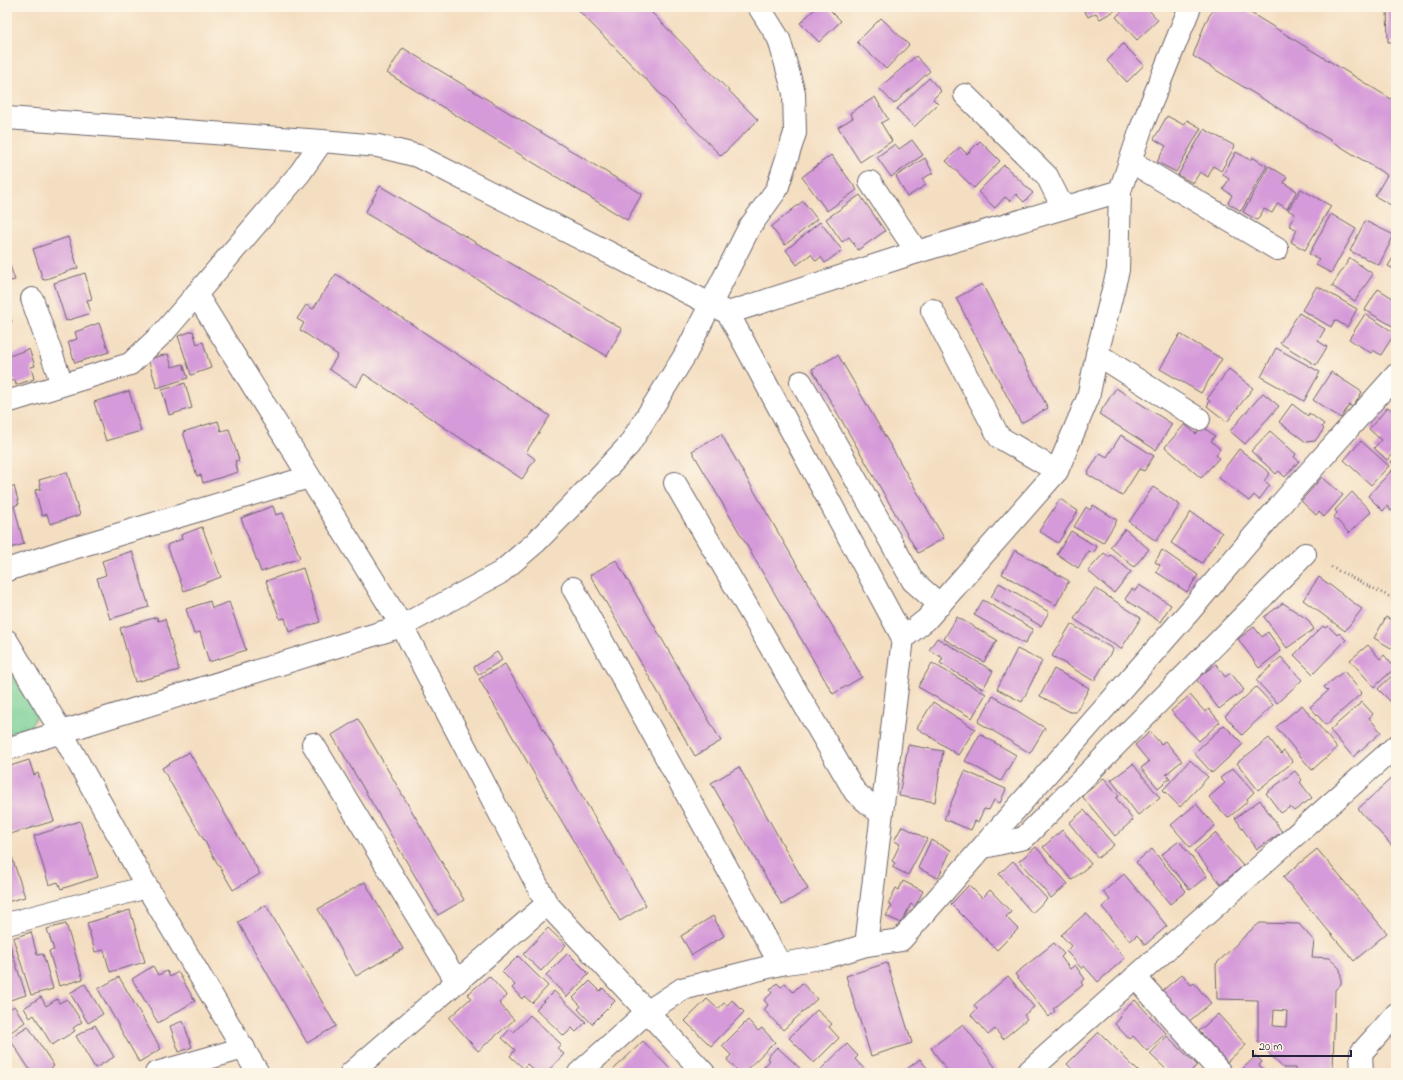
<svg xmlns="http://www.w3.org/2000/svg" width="1403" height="1080" viewBox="0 0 1403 1080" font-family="'Indie Flower',sans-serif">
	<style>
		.green { fill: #76cf95; stroke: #4c7868 }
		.building { fill: #d59ad9; fill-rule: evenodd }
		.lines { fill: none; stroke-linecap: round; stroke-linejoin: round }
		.minor-casing { stroke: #6c646a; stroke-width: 24 }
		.path { stroke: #6c646a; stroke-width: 2.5; stroke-dasharray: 1 3; stroke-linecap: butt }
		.minor { stroke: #fff; stroke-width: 22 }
	</style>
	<rect width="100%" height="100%" fill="#fcf5e5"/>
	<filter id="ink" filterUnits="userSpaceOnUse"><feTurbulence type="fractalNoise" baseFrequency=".025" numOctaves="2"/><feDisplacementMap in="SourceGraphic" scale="8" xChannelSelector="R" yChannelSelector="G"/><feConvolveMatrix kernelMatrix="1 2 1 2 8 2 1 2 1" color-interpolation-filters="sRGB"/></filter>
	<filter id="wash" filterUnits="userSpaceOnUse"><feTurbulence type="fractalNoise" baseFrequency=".012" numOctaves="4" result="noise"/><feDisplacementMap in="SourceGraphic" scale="16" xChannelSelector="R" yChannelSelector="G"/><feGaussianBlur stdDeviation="0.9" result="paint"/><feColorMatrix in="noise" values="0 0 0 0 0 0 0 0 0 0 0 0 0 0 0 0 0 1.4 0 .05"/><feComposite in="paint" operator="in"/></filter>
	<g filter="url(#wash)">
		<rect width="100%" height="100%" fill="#f4dec1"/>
		<polygon class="green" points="7,665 36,716 31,726 7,734"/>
		<g id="blocks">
			<g class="building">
				<polygon points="575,7 646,7 758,120 721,156"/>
				<polygon points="817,7 827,7 841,21 819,42 800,23"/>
				<polygon points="1082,7 1121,7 1100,19 1096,13 1088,17"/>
				<polygon points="1126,7 1146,7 1158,20 1137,40 1116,17"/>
				<polygon points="1215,7 1241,7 1396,102 1396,208 1375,196 1387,175 1193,56 1206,21"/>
				<polygon points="1387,7 1396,7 1396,42 1388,42"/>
				<polygon points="881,18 909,45 886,69 857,42"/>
				<polygon points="1123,44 1144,65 1127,82 1107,61"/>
				<polygon points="403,48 642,194 627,220 387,73"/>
				<polygon points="916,56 930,71 894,104 879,88"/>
				<polygon points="929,78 941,91 933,99 938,104 914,127 897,109"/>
				<polygon points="875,97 888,119 881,123 892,141 860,162 838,127 853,118 850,113"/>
				<polygon points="1167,116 1184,125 1187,120 1201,128 1176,172 1157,162 1166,146 1154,139"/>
				<polygon points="1204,129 1235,146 1221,171 1213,166 1208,177 1200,172 1193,183 1178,175"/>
				<polygon points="912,140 923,155 891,177 877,157 895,144 899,149"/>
				<polygon points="980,141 1000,161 974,188 946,161 960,147 967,154"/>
				<polygon points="1236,152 1250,160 1252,157 1267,166 1241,211 1228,203 1232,195 1223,189 1229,179 1223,175"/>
				<polygon points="831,155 857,190 827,211 802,177"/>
				<polygon points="925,158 933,173 922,179 926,185 907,197 896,176"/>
				<polygon points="1004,165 1033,193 1024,202 1016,194 1010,201 1005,197 995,208 978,192"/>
				<polygon points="1269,166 1287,177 1284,183 1297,191 1287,209 1278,203 1272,213 1264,209 1257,220 1243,212"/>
				<polygon points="380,186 622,329 607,356 365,213"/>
				<polygon points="1301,189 1331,206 1305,250 1291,242 1297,230 1289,225 1295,214 1288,210"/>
				<polygon points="860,195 885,231 858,250 849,237 842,242 826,219"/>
				<polygon points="803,201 817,219 785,245 771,227"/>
				<polygon points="1331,214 1356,229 1331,273 1316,265 1319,259 1309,254"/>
				<polygon points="1365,221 1394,235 1379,265 1350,251"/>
				<polygon points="820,222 842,250 825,263 821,257 816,261 811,254 797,265 786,250"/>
				<polygon points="68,237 78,268 43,280 33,249"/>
				<polygon points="1396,253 1396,270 1388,266"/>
				<polygon points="7,257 15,280 7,282"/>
				<polygon points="1350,258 1373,274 1355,301 1332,286"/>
				<polygon points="85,273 92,299 87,300 91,313 66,321 54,283"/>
				<polygon points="336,274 550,416 526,452 535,459 522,479 364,374 356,387 329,369 338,355 300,330 304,323 297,319 306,305 313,309"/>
				<polygon points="982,284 1048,408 1021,423 956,298"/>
				<polygon points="1317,286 1357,309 1347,327 1335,320 1331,327 1302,310"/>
				<polygon points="1378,289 1396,300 1396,328 1365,310"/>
				<polygon points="7,309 12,322 7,323"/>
				<polygon points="1299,313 1325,329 1318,341 1327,347 1316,365 1280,343"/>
				<polygon points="1365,314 1395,333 1381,355 1373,350 1371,353 1349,339"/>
				<polygon points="99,323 109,352 75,363 68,342 77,339 75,332"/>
				<polygon points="193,331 197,344 203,342 211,368 191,375 178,336"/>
				<polygon points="1180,334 1222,359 1201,393 1160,369"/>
				<polygon points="1276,348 1320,372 1304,401 1261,377"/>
				<polygon points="29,349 35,366 31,367 34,379 16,385 15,380 7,382 7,352 9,356"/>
				<polygon points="168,354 172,367 183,364 188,378 157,388 148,359"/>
				<polygon points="838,355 944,538 918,553 812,369"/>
				<polygon points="1229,369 1253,388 1227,422 1207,406 1210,401 1207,399"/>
				<polygon points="1331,372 1362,392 1353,407 1349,405 1341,418 1313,400"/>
				<polygon points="185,383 192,408 169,415 162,390"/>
				<polygon points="1116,388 1172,424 1156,450 1099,414"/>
				<polygon points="129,391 141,431 106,441 94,402"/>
				<polygon points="1263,393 1279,406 1245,444 1230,431"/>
				<polygon points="1292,404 1308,416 1309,413 1324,424 1322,427 1324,429 1315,441 1306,442 1279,422"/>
				<polygon points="1388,407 1396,414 1396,449 1387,460 1374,448 1381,440 1369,429"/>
				<polygon points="218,421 221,431 229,429 239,460 235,461 238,472 203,483 201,475 197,476 183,432"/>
				<polygon points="1185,424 1196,434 1202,426 1215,436 1211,441 1220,449 1216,455 1219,458 1201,478 1165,447"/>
				<polygon points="1270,431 1296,454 1294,457 1299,461 1285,477 1279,471 1276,474 1251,451"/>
				<polygon points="721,434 862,677 833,694 692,451"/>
				<polygon points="1121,435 1154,456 1144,471 1139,469 1122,496 1087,474 1100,453 1107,457"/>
				<polygon points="1361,441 1389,466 1371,485 1344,460"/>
				<polygon points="1239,449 1270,473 1264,481 1270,485 1259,500 1254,495 1249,501 1218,477"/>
				<polygon points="1396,456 1396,467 1391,462"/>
				<polygon points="1392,470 1396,474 1396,505 1391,511 1387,506 1383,511 1368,496"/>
				<polygon points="67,472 80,515 50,524 47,514 42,516 35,490 41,489 39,480"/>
				<polygon points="1322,477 1343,495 1324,517 1319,512 1316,515 1301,501"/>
				<polygon points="14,486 19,504 14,506 24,544 7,549 7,488"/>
				<polygon points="1153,487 1180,505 1156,541 1129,522"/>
				<polygon points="1352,492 1371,512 1349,533 1334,517 1337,513 1335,510"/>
				<polygon points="1060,499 1078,511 1058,543 1039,531"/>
				<polygon points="1093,505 1117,520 1103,543 1074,527 1086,507 1090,510"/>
				<polygon points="273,506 276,515 283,513 300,558 261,572 241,518"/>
				<polygon points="1191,512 1222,533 1202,563 1171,543"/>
				<polygon points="202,527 221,577 184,591 167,545 182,539 181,535"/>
				<polygon points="1125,529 1149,549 1134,567 1110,547"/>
				<polygon points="1071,531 1097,547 1093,553 1089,551 1078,568 1057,554"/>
				<polygon points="1015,550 1069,581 1056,605 1002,574"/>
				<polygon points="1162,550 1198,575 1187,592 1156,572 1160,565 1155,562"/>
				<polygon points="132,551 149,607 110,619 97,578 106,575 102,561"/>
				<polygon points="1104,553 1109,557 1111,555 1131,572 1114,593 1088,571"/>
				<polygon points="616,560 721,741 695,756 590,575"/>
				<polygon points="303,568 320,622 289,632 285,618 280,619 266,581"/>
				<polygon points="1319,577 1362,609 1345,631 1303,600"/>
				<polygon points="999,583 1049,612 1041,626 991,597"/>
				<polygon points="1139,585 1171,605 1160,622 1125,599 1132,589 1135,591"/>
				<polygon points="1095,588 1141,618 1121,649 1074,619"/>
				<polygon points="983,600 1033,629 1025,644 974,615"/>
				<polygon points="210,601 212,608 229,602 246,650 209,662 200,632 194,634 186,609"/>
				<polygon points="1283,603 1307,619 1314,629 1287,648 1264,617"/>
				<polygon points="157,617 158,621 165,619 179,670 135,682 120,628"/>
				<polygon points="957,617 997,640 984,662 944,639"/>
				<polygon points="1386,617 1396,623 1396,651 1374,638"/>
				<polygon points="1071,624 1113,649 1094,681 1052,656"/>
				<polygon points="1323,626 1325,628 1328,626 1337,635 1339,633 1346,640 1313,674 1294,655"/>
				<polygon points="1254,627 1262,637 1268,632 1281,651 1259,668 1238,639"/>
				<polygon points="937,638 993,671 983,689 940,663 943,658 929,650"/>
				<polygon points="1368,645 1380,659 1384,655 1395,668 1374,687 1350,660"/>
				<polygon points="1017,649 1042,661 1022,702 997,689"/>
				<polygon points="497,652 502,660 478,675 474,667"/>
				<polygon points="1281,657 1302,680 1277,703 1256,680"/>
				<polygon points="932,663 986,694 972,718 918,687"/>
				<polygon points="505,664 646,905 620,921 479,679"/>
				<polygon points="1216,664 1225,677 1231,673 1244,690 1219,709 1196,679"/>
				<polygon points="1054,669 1089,688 1076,712 1070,712 1040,696"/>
				<polygon points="1344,671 1362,693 1326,725 1310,707 1328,691 1324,687"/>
				<polygon points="1396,672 1396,707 1378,689"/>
				<polygon points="1256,687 1273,705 1242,735 1225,716"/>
				<polygon points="1190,695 1205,712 1209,709 1220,722 1199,741 1171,711"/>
				<polygon points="993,696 1045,728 1030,753 978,722"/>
				<polygon points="933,702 975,729 958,755 917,728"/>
				<polygon points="1362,702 1373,714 1369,718 1381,732 1353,757 1330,730"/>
				<polygon points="1302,705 1337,748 1312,770 1276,727"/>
				<polygon points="358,719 464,900 438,915 332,735"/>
				<polygon points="1224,725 1243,744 1212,773 1194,753"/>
				<polygon points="1150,732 1161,744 1165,741 1182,761 1166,774 1170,778 1158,788 1141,768 1149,762 1135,745"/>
				<polygon points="980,734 1016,755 1001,781 965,761"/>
				<polygon points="1269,738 1281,754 1284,751 1293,762 1258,790 1237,763"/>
				<polygon points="908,745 943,751 935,802 899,796"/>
				<polygon points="189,752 260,874 233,890 162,768"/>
				<polygon points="29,760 34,775 38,773 54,821 7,835 7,767"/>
				<polygon points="1190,760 1208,777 1180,807 1163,790"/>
				<polygon points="1133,764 1160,798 1138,815 1111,780"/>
				<polygon points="739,767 808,889 782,905 711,783"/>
				<polygon points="1233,768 1254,792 1247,799 1248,801 1228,818 1209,797 1225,783 1220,778"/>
				<polygon points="965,771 1006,789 1000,803 994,800 989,810 984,809 978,822 975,821 971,830 944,819"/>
				<polygon points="1295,771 1302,780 1300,782 1312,798 1294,811 1290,807 1281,813 1266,793"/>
				<polygon points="1396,774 1396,850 1358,809"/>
				<polygon points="1104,778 1119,796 1116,798 1133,820 1115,836 1082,796"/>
				<polygon points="1260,800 1282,832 1257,849 1235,818"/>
				<polygon points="1196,804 1215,826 1190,847 1171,825"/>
				<polygon points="1084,810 1114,845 1098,858 1069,823"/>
				<polygon points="80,821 98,877 61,889 58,882 49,885 34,836"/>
				<polygon points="902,826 927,839 908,875 892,867 895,863 892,861 900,844 894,841"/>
				<polygon points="1062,830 1091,864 1072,880 1043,847"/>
				<polygon points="1215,833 1243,866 1221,884 1194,851"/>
				<polygon points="931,840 951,850 938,878 918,868"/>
				<polygon points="1179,841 1207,876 1190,890 1161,855"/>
				<polygon points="7,842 25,897 7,902"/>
				<polygon points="1036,847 1068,884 1051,898 1019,861"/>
				<polygon points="1152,849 1186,891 1170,904 1136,862"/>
				<polygon points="1317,849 1387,933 1354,961 1283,877"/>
				<polygon points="1013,861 1047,899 1032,913 999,874"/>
				<polygon points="1124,874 1167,926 1145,945 1137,935 1130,941 1102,907 1110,900 1103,892"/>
				<polygon points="903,881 923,891 915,907 911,904 901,923 886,916 892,906 888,904 896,888 899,890"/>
				<polygon points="365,882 403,949 356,976 318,909"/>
				<polygon points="969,885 982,898 990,890 1011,912 1006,917 1018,929 997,950 951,904"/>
				<polygon points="266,905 336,1026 307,1043 238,922"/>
				<polygon points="130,910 145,962 110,972 104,950 95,952 87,923"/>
				<polygon points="1086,913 1125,958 1098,982 1084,966 1082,969 1066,951 1071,946 1061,935"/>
				<polygon points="713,916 724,936 692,955 681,936"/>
				<path d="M1260 923 1299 924 1314 941 1312 957 1330 958 1340 969 1341 976V984L1335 990 1333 1073H1295V1068H1283L1258 1042V1000L1217 999 1216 964 1251 930ZM1274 1010 1287 1011 1286 1027 1273 1026Z"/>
				<polygon points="66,924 83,979 59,986 49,951 54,950 47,929"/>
				<polygon points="548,928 566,945 541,971 523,954"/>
				<polygon points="31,932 37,955 43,954 53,989 31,995 13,938"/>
				<polygon points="7,940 8,940 26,995 7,1001"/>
				<polygon points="1054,943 1064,954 1061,957 1070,969 1075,965 1085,979 1081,982 1083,985 1053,1009 1055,1011 1049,1017 1015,974"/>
				<polygon points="568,953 589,974 567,997 546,975"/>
				<polygon points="518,956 548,986 532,1003 524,996 522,999 512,988 515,985 502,972"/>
				<polygon points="887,963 912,1043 871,1056 846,976"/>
				<polygon points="153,966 158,975 167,971 170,977 178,972 195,1001 158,1023 132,979"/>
				<polygon points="1182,974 1191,985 1194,983 1211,1003 1187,1023 1162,991"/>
				<polygon points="489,976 507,996 499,1003 514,1020 478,1051 449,1018 471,998 468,994"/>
				<polygon points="1008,976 1034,1007 1024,1015 1027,1019 1003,1039 995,1029 988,1035 971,1015 977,1009 974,1005"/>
				<polygon points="119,977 161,1049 139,1062 98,989"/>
				<polygon points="590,981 600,991 603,988 615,1001 592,1024 578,1009 581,1006 573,998"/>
				<polygon points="777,983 781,987 785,983 793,992 802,983 817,999 783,1030 764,1010 768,1005 764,1000 772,993 770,990"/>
				<polygon points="85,984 103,1014 88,1023 70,993"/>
				<polygon points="554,991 586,1022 576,1032 572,1028 564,1036 536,1009"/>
				<polygon points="41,997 46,1006 57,999 59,1003 67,999 82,1022 73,1028 75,1031 52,1045 34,1015 30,1018 24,1008"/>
				<polygon points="707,999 718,1009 724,1003 727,1006 732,1000 744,1012 711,1046 685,1021"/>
				<polygon points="1135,1000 1166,1033 1147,1051 1133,1036 1129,1039 1115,1024 1121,1017 1119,1015"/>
				<polygon points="14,1006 25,1022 7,1035 7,1011"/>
				<polygon points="817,1010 832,1024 829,1027 839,1038 814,1063 789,1038"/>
				<polygon points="1218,1014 1246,1045 1227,1062 1199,1031"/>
				<polygon points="530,1015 561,1044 557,1048 564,1054 546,1073 537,1073 527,1064 523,1068 510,1056 515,1050 502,1038 510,1029 514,1032"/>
				<polygon points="748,1020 758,1031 762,1028 775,1042 743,1073 740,1073 727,1060 731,1055 722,1046"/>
				<polygon points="183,1021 192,1047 179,1052 170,1026"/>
				<polygon points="963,1024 998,1071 995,1073 949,1073 931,1048"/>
				<polygon points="95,1025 114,1057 95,1068 76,1036"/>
				<polygon points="28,1026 54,1066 44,1073 39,1073 38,1071 32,1073 9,1038"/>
				<polygon points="1099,1032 1140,1073 1076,1073 1067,1064"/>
				<polygon points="1167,1036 1197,1065 1189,1073 1170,1073 1150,1054"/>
				<polygon points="643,1041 670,1069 666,1073 610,1073"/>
				<polygon points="847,1044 858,1056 855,1059 868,1073 824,1073 821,1069"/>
				<polygon points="777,1047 804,1072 802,1073 759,1073 770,1060 767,1058"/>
				<polygon points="1256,1056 1262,1062 1259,1065 1267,1073 1238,1073"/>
				<polygon points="920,1059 931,1073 902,1073"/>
			</g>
		</g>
	</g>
	<g filter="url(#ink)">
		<use href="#blocks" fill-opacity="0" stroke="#6c646a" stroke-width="1"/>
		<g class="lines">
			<g class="minor-casing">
				<g id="minor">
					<polyline points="965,95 1047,176 1063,208"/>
					<polyline points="7,118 322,141 378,146 418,156 728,313 917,252 1120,191"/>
					<polyline points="1130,161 1277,249"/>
					<polyline points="870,182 917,252"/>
					<polyline points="196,294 402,626 547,904 704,1073"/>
					<polyline points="32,299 62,384"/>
					<polyline points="932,310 999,437 1057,471"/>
					<polyline points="728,313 903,638"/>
					<polyline points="1097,354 1199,419"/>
					<polyline points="801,382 913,581 940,605"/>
					<polyline points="7,402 130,364 164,332 300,173 322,141"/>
					<polyline points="675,483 855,792 881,814"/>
					<polyline points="7,570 70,549 309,477"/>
					<polyline points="573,588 780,964"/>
					<polyline points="7,641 62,733 147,887 258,1073"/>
					<polyline points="313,744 457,982"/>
					<polyline points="7,749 402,626 500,573 535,543 581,496 629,445 685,355 749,228 777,189 795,133 794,93 779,39 759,7"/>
					<polyline points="984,847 1024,838 1305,554"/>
					<polyline points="7,924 147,887"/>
					<polyline points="866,945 903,638 926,620 1057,471 1088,398 1097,354 1118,270 1120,191 1142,126 1190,7"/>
					<polyline points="1135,977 1220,1072"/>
					<polyline points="156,1073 244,1048"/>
					<polyline points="351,1073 547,904"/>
					<polyline points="579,1073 647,1012 682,989 780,964 827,957 866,945 901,940 1188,613 1288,496 1396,375"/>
					<polyline points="1027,1073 1396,746"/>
					<polyline points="1362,1073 1361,1053 1396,1014"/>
				</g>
			</g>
			<polyline class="path" points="1331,567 1396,600"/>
			<use href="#minor" class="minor"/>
		</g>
	</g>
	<rect width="1403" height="1080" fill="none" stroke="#fcf5e5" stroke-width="24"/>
	<path d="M1253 1050v6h98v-6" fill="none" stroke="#22223b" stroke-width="2"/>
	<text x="1259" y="1050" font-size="12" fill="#22223b" stroke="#fcf5e5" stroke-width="3" paint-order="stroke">20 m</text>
</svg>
